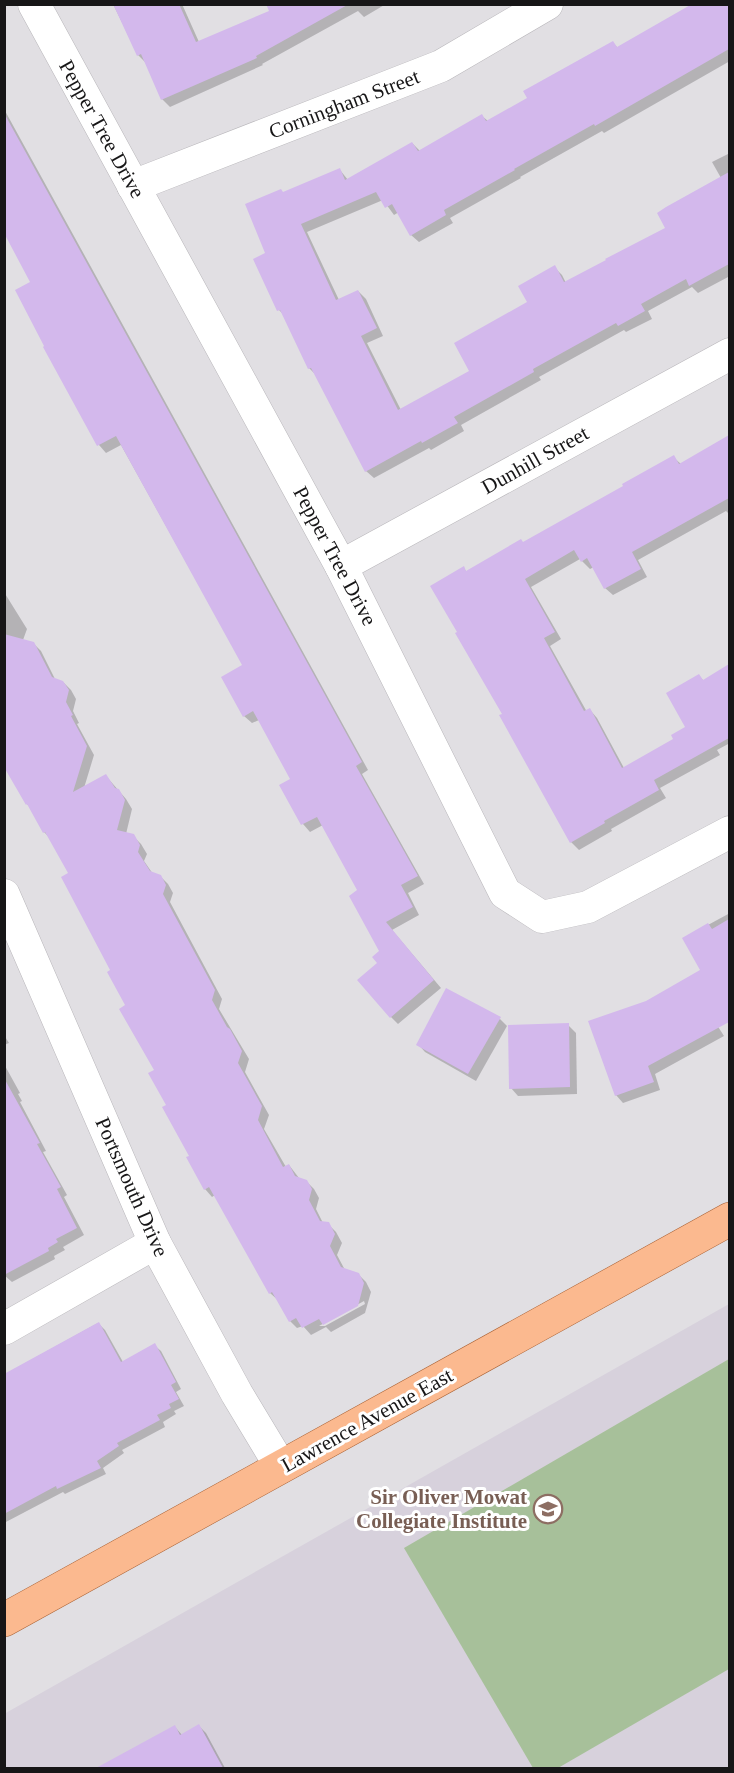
<svg xmlns="http://www.w3.org/2000/svg" width="734" height="1773" viewBox="0 0 734 1773" font-family="'Times New Roman',serif">
	<style>
		.built { fill: #d7d1dc }
		.green { fill: #a7c09a }
		.shadow { fill: #0003; fill-rule: evenodd }
		.building { fill: #d3b8ec }
		.lines { fill: none; stroke-linecap: round; stroke-linejoin: round }
		.minor-casing { stroke: #b8b6ba; stroke-width: 33 }
		.major-casing { stroke: #a96134; stroke-width: 34 }
		.minor { stroke: #fff; stroke-width: 32 }
		.major { stroke: #fbb98f; stroke-width: 33 }
		.labels { text-anchor: middle; stroke-width: 6; stroke-linejoin: round; paint-order: stroke }
		.street-label { font-size: 21px; fill: #171617; stroke: #fff }
		.education-label { font-size: 21px; font-weight: bold; fill: #785e54; stroke: #fff; text-anchor: end }
	</style>
	<rect width="100%" height="100%" fill="#e1dfe3"/>
	<polygon class="built" points="729,1304 729,1768 5,1768 4,1714"/>
	<polygon class="green" points="729,1359 729,1669 558,1768 533,1768 404,1548"/>
	<g class="shadow">
		<polygon points="113,4 182,4 199,42 271,11 267,4 386,4 364,17 358,11 262,64 263,65 170,107 162,99 146,63 138,55"/>
		<polygon points="695,4 730,4 730,61 604,133 602,131 520,177 521,178 450,218 453,223 419,242 411,235 399,212 394,215 383,200 307,232 339,300 358,291 366,299 383,336 367,343 401,410 471,371 529,303 554,267 562,275 566,283 667,228 721,178 712,162 730,153 730,276 698,293 692,287 648,311 652,319 626,332 624,330 539,377 541,380 461,425 464,431 431,450 429,448 374,478 366,471 317,376 309,368 284,315 279,310 267,254 284,194 340,170 348,180 412,143 420,151 482,116 488,121 529,98 613,43 618,48"/>
		<polygon points="4,109 368,770 362,774 424,884 408,893 419,915 392,930 441,988 398,1024 391,1017 379,963 381,952 359,891 323,825 310,832 303,824 292,780 259,720 252,723 244,716 244,666 121,445 106,453 99,445 45,347 32,282 4,230"/>
		<polygon points="730,437 730,515 726,511 638,560 647,577 613,595 605,588 594,567 590,569 580,559 531,587 561,639 550,646 587,712 590,710 597,718 624,768 675,739 687,727 699,676 704,681 730,666 730,743 717,750 720,755 660,788 666,798 611,829 612,831 579,850 571,842 459,632 463,568 467,572 524,544 625,487 673,457 681,464"/>
		<path d="M4 592 27 629 23 640 33 643 41 651 55 679 63 682 71 690 76 699 73 711 79 723 77 724 94 755 84 788 106 776 126 799 132 809 126 834 133 836 141 844 147 854 144 861 153 874 160 876 168 884 173 893 170 902 222 999 219 1009 249 1059 245 1072 269 1115 264 1129 286 1167 289 1165 299 1178 306 1181 314 1189 319 1198 316 1209 323 1223 328 1224 336 1232 342 1243 337 1255 345 1270 358 1274 366 1282 371 1292 365 1313 331 1332 326 1327 311 1335 303 1326 297 1328 290 1321 279 1301 270 1293 215 1195 212 1197 205 1189 168 1106 156 1070 70 874 50 838 44 832 32 809 27 804 4 757ZM364 1301 365 1304 325 1326H319Z"/>
		<polygon points="730,913 730,1018 717,1025 724,1036 655,1074 660,1090 623,1103 616,1095 646,1002 702,971 684,938"/>
		<polygon points="500,1019 507,1026 476,1081 425,1052 418,1044"/>
		<polygon points="568,1025 576,1033 577,1094 518,1096 511,1088"/>
		<polygon points="4,1035 9,1043 4,1045"/>
		<polygon points="4,1064 20,1093 18,1094 22,1101 20,1102 46,1151 43,1152 67,1195 64,1197 84,1235 63,1247 65,1250 54,1256 55,1259 12,1282 4,1275"/>
		<polygon points="98,1323 105,1330 123,1362 154,1345 161,1351 181,1389 176,1392 184,1406 174,1411 176,1414 163,1422 165,1427 122,1450 124,1453 103,1468 106,1474 65,1494 63,1492 4,1523 4,1375"/>
		<polygon points="199,1726 206,1733 225,1768 98,1768 175,1727 182,1735"/>
	</g>
	<g class="building">
		<polygon points="113,4 179,4 196,42 269,11 266,4 349,4 256,56 257,58 161,100 141,54 137,56"/>
		<polygon points="692,4 729,4 729,49 595,126 594,124 514,169 515,170 444,210 446,215 410,236 392,204 385,208 376,192 301,224 336,300 358,290 377,328 361,336 398,410 469,371 454,343 527,302 518,286 555,265 564,282 606,260 605,259 665,228 657,213 666,207 729,172 729,264 689,286 686,279 641,304 645,311 618,326 616,323 533,369 534,372 454,417 458,423 422,443 421,441 365,472 311,368 308,369 280,310 277,311 253,259 265,253 245,204 281,189 283,192 340,168 345,180 412,142 418,151 482,114 486,121 527,98 523,91 613,41 617,47"/>
		<polygon points="4,113 362,762 356,766 418,876 401,885 413,907 386,922 434,980 390,1018 357,980 377,963 372,957 379,951 349,896 357,890 317,817 301,825 279,785 290,779 253,711 243,717 221,677 242,665 116,436 97,446 43,347 44,346 15,290 30,282 4,233"/>
		<polygon points="729,435 729,498 632,552 641,569 604,589 587,558 581,562 574,550 525,579 555,632 544,638 584,711 590,708 622,768 673,739 671,735 685,727 666,693 699,674 703,680 729,664 729,738 654,780 659,790 604,821 605,823 570,843 499,715 502,714 455,633 457,632 430,586 464,566 466,571 521,539 523,542 623,486 622,484 674,455 679,464"/>
		<polygon points="4,634 34,642 52,677 63,681 69,690 66,702 73,715 71,716 87,746 73,792 106,774 115,788 119,789 125,800 117,830 134,834 140,845 138,852 150,871 161,875 166,885 163,894 215,990 212,1000 227,1027 230,1029 242,1051 238,1063 262,1106 258,1120 283,1167 289,1164 295,1176 307,1180 312,1189 309,1200 320,1221 329,1222 335,1234 330,1246 341,1267 359,1273 364,1283 358,1306 323,1325 319,1319 302,1328 296,1318 289,1322 272,1292 269,1294 209,1187 204,1190 186,1157 189,1156 162,1107 166,1105 148,1073 154,1070 119,1009 125,1005 107,972 110,970 61,877 68,873 45,832 43,833 27,804 26,805 4,767"/>
		<polygon points="729,919 729,1022 648,1066 654,1082 615,1096 588,1021 646,1001 700,970 682,938 708,923 712,929"/>
		<polygon points="446,988 501,1017 468,1074 416,1045"/>
		<polygon points="569,1023 570,1087 509,1089 508,1025"/>
		<polygon points="4,1078 40,1143 37,1144 61,1187 57,1189 77,1228 56,1239 58,1242 48,1248 49,1251 4,1275"/>
		<polygon points="99,1322 121,1362 155,1343 176,1382 171,1385 179,1399 169,1404 171,1408 157,1415 160,1420 117,1443 119,1446 97,1461 101,1468 57,1489 56,1486 4,1514 4,1374"/>
		<polygon points="199,1724 223,1768 96,1768 175,1725 180,1735"/>
	</g>
	<g class="lines">
		<g class="minor-casing">
			<g id="minor">
				<polyline points="34,4 341,566 505,893 542,917 588,907 730,832"/>
				<polyline points="133,186 441,66 547,4"/>
				<polyline points="341,566 730,354"/>
				<polyline points="4,895 155,1243 237,1394 281,1467"/>
				<polyline points="4,1329 155,1243"/>
			</g>
		</g>
		<g class="major-casing">
			<polyline id="major" points="4,1620 730,1219"/>
		</g>
		<use href="#minor" class="minor"/>
		<use href="#major" class="major"/>
	</g>
	<defs>
		<g id="school-ring" transform="scale(1.5)"><circle r="9.5" fill="#fff" stroke="#8d6e63" stroke-width="1.5"/><path d="M0-5L7-2L0 1L-7-2ZM-4 1L0 2.5L4 1V4Q0 6-4 4Z" fill="#8d6e63"/></g>
	</defs>
	<g fill-rule="evenodd">
		<use href="#school-ring" x="548" y="1509"/>
	</g>
	<g class="labels">
		<g class="street-label">
			<text transform="translate(344 104) rotate(-21)" y="7">Corningham Street</text>
			<text transform="translate(102 129) rotate(61)" y="7">Pepper Tree Drive</text>
			<text transform="translate(535 460) rotate(-29)" y="7">Dunhill Street</text>
			<text transform="translate(335 556) rotate(62)" y="7">Pepper Tree Drive</text>
			<text transform="translate(132 1187) rotate(66)" y="7">Portsmouth Drive</text>
			<text transform="translate(367 1420) rotate(-29)" y="7">Lawrence Avenue East</text>
		</g>
		<g class="education-label">
			<text x="527" y="1504">Sir Oliver Mowat<tspan x="527" dy="24">Collegiate Institute</tspan></text>
		</g>
	</g>
	<rect width="734" height="1773" fill="none" stroke="#171617" stroke-width="12"/>
</svg>
